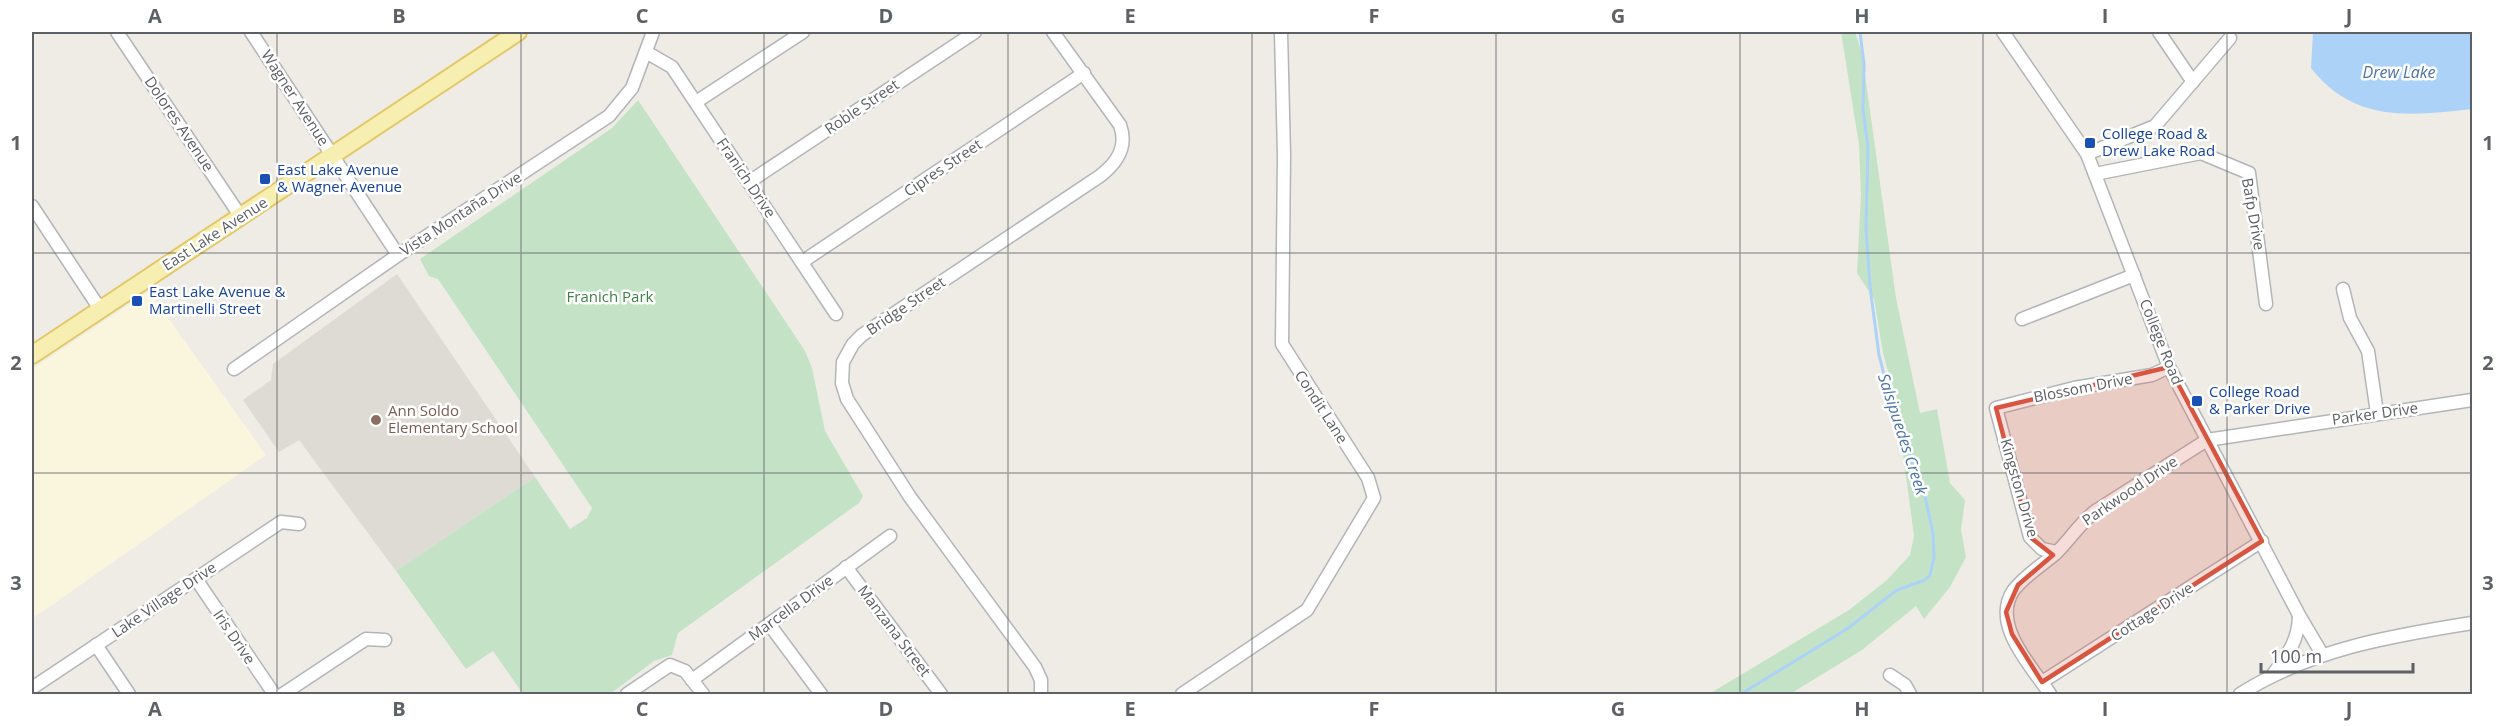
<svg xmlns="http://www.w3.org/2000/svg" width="2504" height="726" viewBox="0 0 2504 726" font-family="'Open Sans',sans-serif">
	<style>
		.commercial { fill: #faf5dd }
		.education { fill: #dddbd3 }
		.green { fill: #c4e3c6 }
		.water { fill: #acd2f7 }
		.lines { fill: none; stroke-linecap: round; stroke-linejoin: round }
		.stream { stroke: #acd2f7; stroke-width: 3 }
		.minor-casing { stroke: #b2b5b9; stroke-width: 15 }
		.major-casing { stroke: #e3c868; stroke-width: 20 }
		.minor { stroke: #fff; stroke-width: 12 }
		.major { stroke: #f7efb1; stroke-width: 16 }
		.marked { fill: #d85541; fill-opacity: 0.2; stroke: #d85541; stroke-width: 4.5; stroke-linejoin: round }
		.grid { fill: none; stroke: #5d6064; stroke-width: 1.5; stroke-opacity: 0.55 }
		.transit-dot { fill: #1a4fb4; stroke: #fff; stroke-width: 2 }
		.education-dot { fill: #8d6e63; stroke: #fff; stroke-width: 2 }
		.labels { text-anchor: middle; stroke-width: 5; stroke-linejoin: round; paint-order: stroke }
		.street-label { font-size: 15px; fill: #5d6064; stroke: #fff }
		.transit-label { font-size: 15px; fill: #164399; stroke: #fff; text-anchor: start }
		.park-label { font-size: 15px; fill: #3e8245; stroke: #fff }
		.education-label { font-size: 15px; fill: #785e54; stroke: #fff; text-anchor: start }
		.water-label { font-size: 16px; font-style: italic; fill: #4b73a7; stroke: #fff }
		.neatline { fill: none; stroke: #5d6064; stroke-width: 2 }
		.grid-label { font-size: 20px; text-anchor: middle; font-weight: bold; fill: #5d6064 }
	</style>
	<rect width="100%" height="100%" fill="#eeece5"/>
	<polygon class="commercial" points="149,291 266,455 32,619 32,369"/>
	<polygon class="education" points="397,274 535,477 396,571 299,440 279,452 243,400 271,380 273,364"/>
	<g class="green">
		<polygon points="1841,32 1855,32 1862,53 1896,298 1920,413 1937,409 1950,483 1965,500 1961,530 1966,557 1950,587 1924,619 1916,606 1862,650 1790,694 1709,694 1849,610 1887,580 1910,555 1914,536 1896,401 1883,353 1874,299 1857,273 1861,194 1859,145"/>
		<polygon points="638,100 805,351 812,368 825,431 863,496 859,503 678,633 672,655 654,661 610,694 523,694 493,651 466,669 396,571 535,477 570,529 587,518 592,508 438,279 429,276 420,259 612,128"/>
	</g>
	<path class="water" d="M2313 32H2472V109C2410 116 2354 123 2311 68Z"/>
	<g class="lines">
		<polyline class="stream" points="1741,694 1847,629 1897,590 1925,580 1930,575 1934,558 1933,533 1924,492 1895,418 1879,355 1870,287 1866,228 1868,147 1863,109 1864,64 1860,32"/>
		<g class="minor-casing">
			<g id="minor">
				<polyline points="117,32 241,217"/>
				<polyline points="251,32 398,255"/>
				<polyline points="2003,32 2087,154 2169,367 2299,615 2322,654"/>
				<polyline points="2159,32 2193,82"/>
				<polyline points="646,52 672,67 836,314"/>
				<polyline points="696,102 803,32"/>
				<polyline points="2087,154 2155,126 2230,38"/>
				<polyline points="2095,174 2201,153 2249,173 2266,304"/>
				<polyline points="749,182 975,32"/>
				<polyline points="32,206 100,309"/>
				<polyline points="802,262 1084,73"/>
				<polyline points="2343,289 2350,318 2368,351 2377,413"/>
				<polyline points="2022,319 2134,275"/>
				<polyline points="234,369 398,255 609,116 632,88 653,32"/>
				<polyline points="2057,552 2042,549 2030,537 1996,408 2074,388 2152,375 2169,367"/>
				<polyline points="846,567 941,694"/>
				<polyline points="196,579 274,694"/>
				<polyline points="769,624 821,694"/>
				<polyline points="96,645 129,694"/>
				<path d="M2274 673C2288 654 2298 641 2299 617"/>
				<polyline points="1890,675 1905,685 1910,694"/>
				<polyline points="692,680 890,536"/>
				<polyline points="2042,682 2262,541"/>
				<polyline points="32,688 281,522 299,524"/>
				<polyline points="283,694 366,639 385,640"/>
				<polyline points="627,694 670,665 685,671 703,694"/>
				<path d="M1041 694V680L1035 667 910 497 847 399 842 383 843 362 853 344 862 335 1100 176C1117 163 1128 147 1120 125L1053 32"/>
				<polyline points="1182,694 1307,610 1374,498 1368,478 1282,344 1284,155 1281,32"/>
				<path d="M2050 694C2032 667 1991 625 2013 591 2024 576 2041 566 2055 554 2070 540 2080 522 2097 510L2207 440 2472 400"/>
				<path d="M2240 694C2312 649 2390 636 2472 623"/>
			</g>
		</g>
		<g class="major-casing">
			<polyline id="major" points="32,355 518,32"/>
		</g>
		<use href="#minor" class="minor"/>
		<use href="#major" class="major"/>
	</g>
	<path class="marked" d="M2169 367 2262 541 2042 682 2012 634 2006 612 2018 585 2053 555 2030 537 1996 408Z"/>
	<path class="grid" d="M277 32V694M521 32V694M764 32V694M1008 32V694M1252 32V694M1496 32V694M1740 32V694M1983 32V694M2227 32V694M32 253H2472M32 473H2472"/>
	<g class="transit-dot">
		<rect x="2084" y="137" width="12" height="12" rx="3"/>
		<rect x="259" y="173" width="12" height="12" rx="3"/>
		<rect x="131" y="295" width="12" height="12" rx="3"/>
		<rect x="2191" y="395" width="12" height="12" rx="3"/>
	</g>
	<circle class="education-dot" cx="376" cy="420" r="6"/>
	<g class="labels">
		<g class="street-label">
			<text transform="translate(295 98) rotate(57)" y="5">Wagner Avenue</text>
			<text transform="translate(862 107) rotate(-34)" y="5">Roble Street</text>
			<text transform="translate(179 124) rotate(56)" y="5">Dolores Avenue</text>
			<text transform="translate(943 168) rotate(-34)" y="5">Cipres Street</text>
			<text transform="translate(746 178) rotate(56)" y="5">Franich Drive</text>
			<text transform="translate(461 214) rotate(-33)" y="5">Vista Montaña Drive</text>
			<text transform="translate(2253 214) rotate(80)" y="5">Bafp Drive</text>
			<text transform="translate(215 234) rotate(-33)" y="5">East Lake Avenue</text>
			<text transform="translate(906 306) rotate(-34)" y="5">Bridge Street</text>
			<text transform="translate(2161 342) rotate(68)" y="5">College Road</text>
			<text transform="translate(2083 388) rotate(-11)" y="5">Blossom Drive</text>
			<text transform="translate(1321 407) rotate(57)" y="5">Condit Lane</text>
			<text transform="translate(2375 414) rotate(-8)" y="5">Parker Drive</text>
			<text transform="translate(2019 488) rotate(74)" y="5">Kingston Drive</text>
			<text transform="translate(2130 491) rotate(-34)" y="5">Parkwood Drive</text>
			<text transform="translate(164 600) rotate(-34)" y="5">Lake Village Drive</text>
			<text transform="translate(791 608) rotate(-36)" y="5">Marcella Drive</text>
			<text transform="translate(2152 612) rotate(-33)" y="5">Cottage Drive</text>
			<text transform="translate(894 631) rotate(53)" y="5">Manzana Street</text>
			<text transform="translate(234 637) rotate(56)" y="5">Iris Drive</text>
		</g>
		<g class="transit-label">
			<text x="2102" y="139">College Road &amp;<tspan x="2102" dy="17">Drew Lake Road</tspan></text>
			<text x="277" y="175">East Lake Avenue<tspan x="277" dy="17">&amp; Wagner Avenue</tspan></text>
			<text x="149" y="297">East Lake Avenue &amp;<tspan x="149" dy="17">Martinelli Street</tspan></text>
			<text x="2209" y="397">College Road<tspan x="2209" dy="17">&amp; Parker Drive</tspan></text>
		</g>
		<g class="park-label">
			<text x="610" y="302">Franich Park</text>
		</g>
		<g class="education-label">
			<text x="388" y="416">Ann Soldo<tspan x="388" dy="17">Elementary School</tspan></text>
		</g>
		<g class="water-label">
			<text x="2399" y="78">Drew Lake</text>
			<text transform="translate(1903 434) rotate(72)" y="6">Salsipuedes Creek</text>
		</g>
	</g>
	<rect width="2504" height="726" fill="none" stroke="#ffffff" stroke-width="66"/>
	<path d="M2261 663v9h152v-9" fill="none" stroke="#5d6064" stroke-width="3"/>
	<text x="2270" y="663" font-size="18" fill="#5d6064" stroke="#ffffff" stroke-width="4.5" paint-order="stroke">100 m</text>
	<rect x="33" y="33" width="2438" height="660" class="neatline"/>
	<g class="grid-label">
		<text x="155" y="23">A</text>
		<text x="399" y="23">B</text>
		<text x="642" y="23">C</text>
		<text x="886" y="23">D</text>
		<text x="1130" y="23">E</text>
		<text x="1374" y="23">F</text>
		<text x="1618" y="23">G</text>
		<text x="1862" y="23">H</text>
		<text x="2105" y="23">I</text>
		<text x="2349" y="23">J</text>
		<text x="16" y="150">1</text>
		<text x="2488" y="150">1</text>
		<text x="16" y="370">2</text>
		<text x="2488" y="370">2</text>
		<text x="16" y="590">3</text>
		<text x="2488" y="590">3</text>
		<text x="155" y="716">A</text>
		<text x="399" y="716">B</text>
		<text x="642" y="716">C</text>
		<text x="886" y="716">D</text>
		<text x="1130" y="716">E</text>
		<text x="1374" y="716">F</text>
		<text x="1618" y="716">G</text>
		<text x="1862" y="716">H</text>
		<text x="2105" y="716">I</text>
		<text x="2349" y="716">J</text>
	</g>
</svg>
